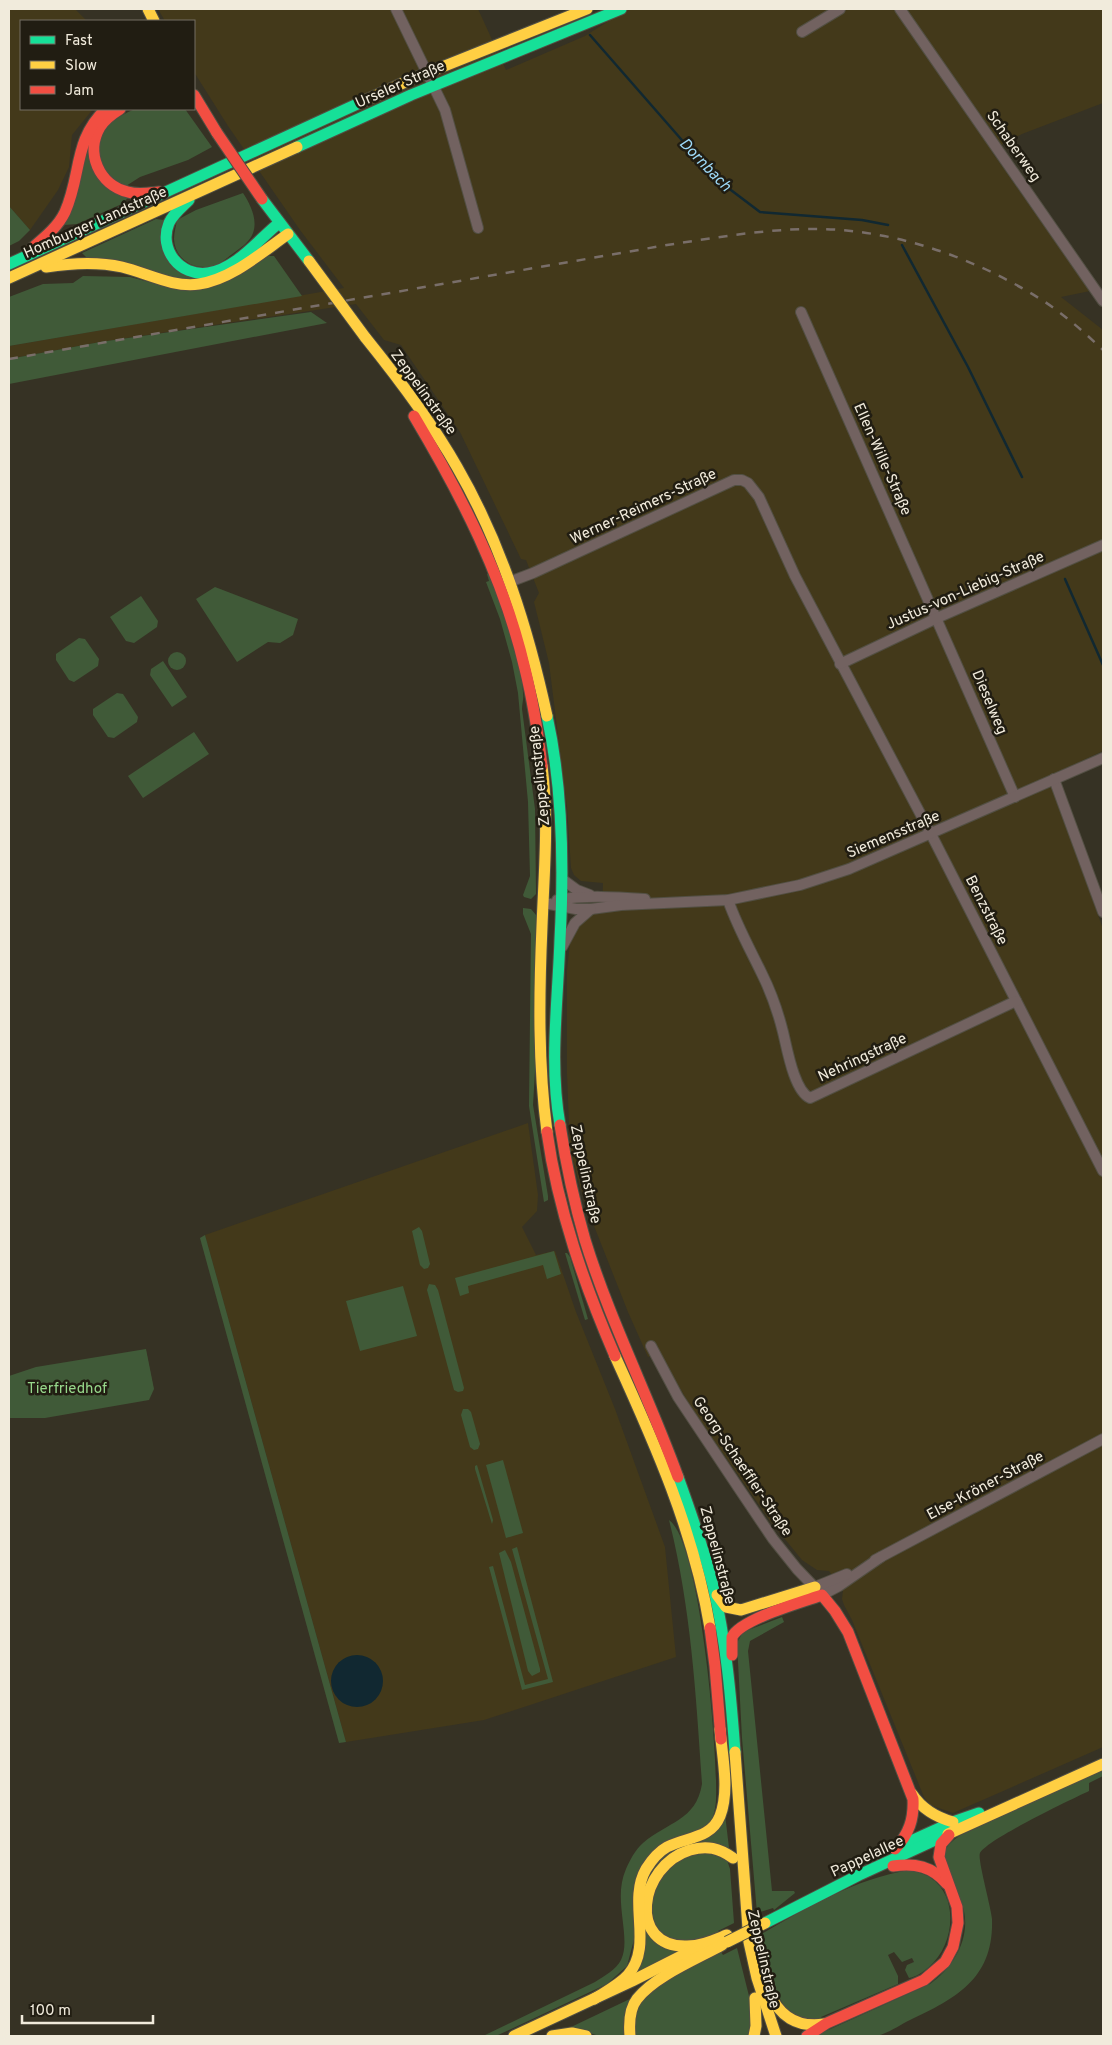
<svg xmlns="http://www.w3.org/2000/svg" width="1112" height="2045" viewBox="0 0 1112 2045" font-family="Overpass,sans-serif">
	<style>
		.built { fill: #43391a }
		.green { fill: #405a38 }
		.water { fill: #112831 }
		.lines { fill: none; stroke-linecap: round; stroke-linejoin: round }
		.stream { stroke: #112831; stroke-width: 2.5 }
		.street-casing { stroke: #524f43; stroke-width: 12 }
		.fast-casing { stroke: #524f43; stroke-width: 13 }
		.slow-casing { stroke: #524f43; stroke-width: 13 }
		.jam-casing { stroke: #524f43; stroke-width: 13 }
		.street { stroke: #726260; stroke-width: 10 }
		.fast { stroke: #16e098; stroke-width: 11 }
		.slow { stroke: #ffcf43; stroke-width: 11 }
		.jam { stroke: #f24e42; stroke-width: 11 }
		.rail { stroke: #796e69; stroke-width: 2.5; stroke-dasharray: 9 9; stroke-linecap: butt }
		.slow-bridge-casing { stroke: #524f43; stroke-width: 13; stroke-linecap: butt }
		.jam-bridge-casing { stroke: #524f43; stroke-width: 13; stroke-linecap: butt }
		.slow-bridge { stroke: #ffcf43; stroke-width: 11 }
		.jam-bridge { stroke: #f24e42; stroke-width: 11 }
		.labels { text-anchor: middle; stroke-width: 5; stroke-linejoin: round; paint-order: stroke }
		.street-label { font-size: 15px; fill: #f1ebdc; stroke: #211d12 }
		.park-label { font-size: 15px; fill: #97d88b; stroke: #211d12 }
		.water-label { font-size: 16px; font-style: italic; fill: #9dd9f7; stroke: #211d12 }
	</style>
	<rect width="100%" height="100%" fill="#363224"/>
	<g class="built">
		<polygon points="9,9 75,9 87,21 21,21 21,109 93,109 72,135 69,167 58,190 30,230 9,206"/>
		<polygon points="158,9 478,9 506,70 585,36 615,17 612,9 1103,9 1103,103 1022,134 1004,143 992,152 1090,291 1061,297 1103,330 1103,751 1049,776 1103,929 1103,1747 953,1813 930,1805 924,1797 852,1620 844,1605 842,1599 843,1591 829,1571 817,1570 802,1560 771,1522 694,1412 659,1353 648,1357 628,1312 585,1203 570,1150 567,1074 567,970 570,942 577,928 592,915 602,911 603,883 581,881 574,875 571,868 567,807 549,663 534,602 539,593 526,560 521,559 460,432 401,345 384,340 356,304 100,342 9,359 9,346 344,288 300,230 228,126 194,72 194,21 165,21"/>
		<polygon points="528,1123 538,1195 537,1211 522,1227 536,1255 555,1251 576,1312 615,1409 665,1547 676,1657 484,1720 346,1742 205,1235"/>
	</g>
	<g class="green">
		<path d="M135 109H185L212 147 188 160 140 177 126 186C106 176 98 166 100 143 101 136 103 130 108 125 116 118 125 113 135 109Z"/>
		<polygon points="88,149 128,197 124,203 77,224 64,225"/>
		<path d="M243 193C250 204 258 219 253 233 250 241 242 247 235 252 229 256 222 263 216 265 197 272 175 261 174 239 174 233 176 226 177 220L196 210Z"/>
		<polygon points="9,206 30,230 19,241 9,246"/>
		<polygon points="156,219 164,220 162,240 198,279 187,280 87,258 82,253"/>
		<polygon points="265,256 274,256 302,296 9,346 9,297 43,284 73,283 83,276 130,277 172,288"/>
		<polygon points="311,312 327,323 9,384 9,359 100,342"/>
		<path d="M487 574H489C503 607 522 657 523 693 524 699 522 703 522 709L535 809 536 894 531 899 524 897 523 895 530 876 528 802 518 693 512 662 500 619 486 582 489 581Z"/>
		<polygon points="215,587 298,619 293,635 280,643 268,642 237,662 196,599"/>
		<polygon points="141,596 158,621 157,627 134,643 126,641 110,617"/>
		<polygon points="79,638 85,639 99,659 98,666 74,682 69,680 56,660 56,654"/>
		<circle cx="177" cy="661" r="9"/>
		<polygon points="163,661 187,697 172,707 150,675 151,669"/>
		<polygon points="117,693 123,694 138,717 137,722 114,738 108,737 93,715 93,709"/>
		<polygon points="194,732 209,754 143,798 128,776"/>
		<polygon points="523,908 531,909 536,915 535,1071 533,1105 548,1196 548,1200 544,1202 529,1106 531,934 523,914"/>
		<polygon points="419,1227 422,1231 430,1264 428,1268 424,1269 420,1265 412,1231"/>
		<polygon points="205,1235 346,1742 339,1743 200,1238"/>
		<polygon points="554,1251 561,1274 547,1279 543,1265 468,1286 469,1293 460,1296 455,1278"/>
		<polygon points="565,1253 567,1253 570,1257 588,1319 585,1320"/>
		<polygon points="429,1284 435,1285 438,1290 464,1388 463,1391 458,1392 454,1390 427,1290"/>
		<polygon points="403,1286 417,1336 360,1351 346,1301"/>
		<polygon points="146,1349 154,1389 149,1400 45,1418 9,1418 9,1376 36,1367"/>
		<polygon points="463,1409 468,1409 471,1412 480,1444 478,1449 474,1450 470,1447 461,1415"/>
		<polygon points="503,1460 523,1533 506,1538 486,1465"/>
		<polygon points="477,1465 493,1520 492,1524 475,1469 475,1466"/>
		<path d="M669 1520C701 1542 718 1755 716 1799 716 1807 713 1817 711 1825L670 1842 636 1932 627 1966 607 1984 496 2036H483L595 1982C604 1976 616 1970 621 1960 632 1937 612 1900 626 1869 630 1860 635 1850 643 1843 667 1822 696 1821 702 1784 696 1695 691 1607 669 1520Z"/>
		<polygon points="517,1547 553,1682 522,1690 489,1567 493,1566 525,1685 548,1679 512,1549"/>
		<polygon points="505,1550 511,1562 540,1669 540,1672 532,1676 528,1671 499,1553"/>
		<polygon points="782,1617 784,1622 750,1641 748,1651 772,1891 794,1891 795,1893 774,1910 773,1908 757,1913 742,1738 737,1643 743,1632"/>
		<path d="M1103 1769V1776L1089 1783V1791C1070 1800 988 1839 980 1853 977 1858 991 1907 992 1919 994 1978 957 1998 910 2020 900 2025 887 2034 876 2036 858 2039 834 2036 815 2036L930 1984C953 1968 970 1940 964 1911 962 1901 957 1891 953 1881 950 1873 944 1861 945 1852 946 1845 955 1839 961 1835Z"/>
		<path d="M725 1814 729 1848C720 1845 712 1845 703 1845 690 1846 677 1848 666 1856 639 1877 631 1925 663 1945 668 1949 675 1950 681 1951L634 1975C658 1937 626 1908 649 1872 671 1837 713 1851 725 1814Z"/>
		<polygon points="704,1851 727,1860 730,1869 734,1923 718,1931 718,1933 687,1942 670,1940 656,1927 650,1905 650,1896 674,1861"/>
		<path d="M909 1870C916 1872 924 1873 931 1878 960 1898 954 1946 929 1967 923 1972 916 1977 909 1978L905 1970 907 1965 914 1962 912 1958 902 1962 894 1952 888 1955 898 1976V1984L821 2017 822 2019 814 2020 790 2015C772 1989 766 1966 760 1935 806 1908 855 1879 909 1870Z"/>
		<path d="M737 1948 750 2000V2036H634C634 2023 635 2009 644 1999 659 1981 700 1964 721 1952L723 1955Z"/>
		<polygon points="634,1997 625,2036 600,2036 569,2028"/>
	</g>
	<circle class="water" cx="357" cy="1681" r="26"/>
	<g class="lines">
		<g class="stream">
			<polyline points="590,35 715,178 760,212 862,220 888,225"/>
			<polyline points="902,245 968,367 1022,477"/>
			<polyline points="1065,579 1103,665"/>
		</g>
		<g class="street-casing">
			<g id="street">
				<polyline points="396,9 445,110 478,228"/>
				<polyline points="900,9 1103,301"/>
				<polyline points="802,32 840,9"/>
				<polyline points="801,312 1015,797"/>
				<polyline points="504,584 533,573 734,480 742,480 748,483 759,497 795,576 931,834 1103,1171"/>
				<polyline points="840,664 937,618 1103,545"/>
				<polyline points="1054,779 1103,912"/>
				<polyline points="562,879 577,890 590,895"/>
				<path d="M557 900C585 895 616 897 645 899"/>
				<path d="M728 900C737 926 750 949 762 974 771 992 778 1012 783 1032 787 1048 794 1091 810 1098L1016 1001"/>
				<polyline points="544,903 576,909 591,909 621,905 728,900 800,885 849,869 1103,758"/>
				<polyline points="562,947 575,923 591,909"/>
				<polyline points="651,1346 678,1397 738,1487 773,1539 797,1569 822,1595 839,1586 881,1557"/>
				<polyline points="875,1560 1103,1439"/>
				<polyline points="815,1587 847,1574"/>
			</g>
		</g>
		<g class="fast-casing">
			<g id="fast">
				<polyline points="297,147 411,95 621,9"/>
				<polyline points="262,199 309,261"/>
				<path d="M189 200C182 207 173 214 169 223 158 249 180 277 208 273 236 269 258 240 279 223"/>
				<polyline points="9,264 366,100"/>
				<path d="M547 716C563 788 564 865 560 939 558 1000 549 1064 560 1125"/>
				<path d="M678 1477C691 1513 704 1549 713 1586 726 1640 731 1697 735 1752"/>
				<polyline points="900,1846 953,1822 979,1813"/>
				<polyline points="765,1923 859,1875 948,1834"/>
			</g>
		</g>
		<g class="slow-casing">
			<g id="slow">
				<polyline points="148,9 154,21"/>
				<polyline points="366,100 412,79 587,9"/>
				<path d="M46 267C71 263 96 261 122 267 147 273 173 288 199 284 232 279 261 253 288 234"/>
				<polyline points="9,278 297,147"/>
				<path d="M365 337C398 378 431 421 457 467 502 545 528 629 547 716"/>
				<path d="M542 766C549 819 544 873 542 926 539 995 538 1064 547 1132"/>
				<path d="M615 1356C655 1444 694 1531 710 1628"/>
				<polyline points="717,1595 726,1607 741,1610 815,1587"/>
				<polyline points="735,1752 749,1942 757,1978 776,2036"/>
				<path d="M912 1794C922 1809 935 1817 953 1822"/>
				<polyline points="948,1834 1103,1764"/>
				<path d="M727 1935C714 1940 701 1946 687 1946 627 1948 638 1866 690 1850 707 1845 719 1848 733 1858"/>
				<path d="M769 1992C779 2016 797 2028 824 2024"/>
				<path d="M594 1999C605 1992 619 1985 628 1975 654 1945 627 1902 646 1869 651 1861 658 1852 667 1847 686 1837 711 1839 720 1816 730 1790 722 1756 720 1729"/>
				<polyline points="514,2036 632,1981 705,1944"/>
				<polyline points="552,2036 572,2033 586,2036"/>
				<path d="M630 2036C629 2024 629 2009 637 1999 655 1976 697 1959 722 1945"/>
				<polyline points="754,2036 756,2026 755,1998"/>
			</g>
		</g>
		<g class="jam-casing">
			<g id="jam">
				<polyline points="194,95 217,133"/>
				<path d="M120 109C112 114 105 119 100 127 85 153 99 185 128 192 138 195 149 193 159 192"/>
				<path d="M31 249C44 238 58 227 65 212 82 174 73 140 106 109"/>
				<path d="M414 416C461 495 504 578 525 669 533 701 538 733 542 766"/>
				<path d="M560 1125C566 1164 574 1202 585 1240 610 1321 649 1397 678 1477"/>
				<path d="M547 1132C558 1210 584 1284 615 1356"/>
				<polyline points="710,1628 715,1666 721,1739"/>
				<path d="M732 1655V1637C741 1619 802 1602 822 1595L835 1611 848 1632 913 1799C914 1819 909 1834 895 1849"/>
				<path d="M893 1866C915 1863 932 1866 947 1884"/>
				<polyline points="807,2036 827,2023 924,1980 945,1962 953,1947 958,1923 957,1907 939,1857 941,1844 949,1835"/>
			</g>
		</g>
		<use href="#street" class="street"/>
		<use href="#fast" class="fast"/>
		<use href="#slow" class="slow"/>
		<use href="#jam" class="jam"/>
		<path class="rail" d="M9 359 667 245C713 238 759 230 806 229 889 227 975 257 1045 302 1066 316 1085 333 1103 350"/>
		<g class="slow-bridge-casing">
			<g id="slow-bridge">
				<polyline points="309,261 365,337"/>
				<polyline points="727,1942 765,1923"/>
			</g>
		</g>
		<g class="jam-bridge-casing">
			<polyline id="jam-bridge" points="217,133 262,199"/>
		</g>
		<use href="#slow-bridge" class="slow-bridge"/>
		<use href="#jam-bridge" class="jam-bridge"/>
	</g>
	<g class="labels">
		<g class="street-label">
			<text transform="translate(400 84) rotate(-24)" y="5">Urseler Straße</text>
			<text transform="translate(1014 146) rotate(55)" y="5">Schaberweg</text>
			<text transform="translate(95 222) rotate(-24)" y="5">Homburger Landstraße</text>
			<text transform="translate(424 392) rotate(54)" y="5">Zeppelinstraße</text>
			<text transform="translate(883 459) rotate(66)" y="5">Ellen-Wille-Straße</text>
			<text transform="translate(643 506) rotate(-25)" y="5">Werner-Reimers-Straße</text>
			<text transform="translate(965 590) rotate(-24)" y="5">Justus-von-Liebig-Straße</text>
			<text transform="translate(990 702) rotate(67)" y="5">Dieselweg</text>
			<text transform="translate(539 776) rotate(-96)" y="5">Zeppelinstraße</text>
			<text transform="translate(893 834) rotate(-23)" y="5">Siemensstraße</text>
			<text transform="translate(987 910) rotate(63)" y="5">Benzstraße</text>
			<text transform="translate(862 1057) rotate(-25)" y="5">Nehringstraße</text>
			<text transform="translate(586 1174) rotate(78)" y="5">Zeppelinstraße</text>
			<text transform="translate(743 1466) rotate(56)" y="5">Georg-Schaeffler-Straße</text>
			<text transform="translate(985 1485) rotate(-28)" y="5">Else-Kröner-Straße</text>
			<text transform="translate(718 1555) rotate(75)" y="5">Zeppelinstraße</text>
			<text transform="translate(867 1856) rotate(-25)" y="5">Pappelallee</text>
			<text transform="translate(764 1959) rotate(77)" y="5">Zeppelinstraße</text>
		</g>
		<g class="park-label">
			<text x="67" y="1393">Tierfriedhof</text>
		</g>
		<g class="water-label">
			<text transform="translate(706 164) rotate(46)" y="6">Dornbach</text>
		</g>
	</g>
	<rect width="1112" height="2045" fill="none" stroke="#f1ebdc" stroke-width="20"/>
	<rect x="20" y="20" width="175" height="90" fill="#211d12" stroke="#746f63"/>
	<rect x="30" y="36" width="25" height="8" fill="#16e098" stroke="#746f63"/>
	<text x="65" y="45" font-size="15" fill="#f1ebdc">Fast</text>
	<rect x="30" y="61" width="25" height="8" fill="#ffcf43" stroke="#746f63"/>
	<text x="65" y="70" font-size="15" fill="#f1ebdc">Slow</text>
	<rect x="30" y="86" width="25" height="8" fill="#f24e42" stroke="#746f63"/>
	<text x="65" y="95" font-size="15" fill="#f1ebdc">Jam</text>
	<path d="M22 2015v8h131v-8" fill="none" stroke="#f1ebdc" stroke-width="2.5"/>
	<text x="30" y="2015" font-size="15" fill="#f1ebdc" stroke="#211d12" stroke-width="4" paint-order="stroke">100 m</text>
</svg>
